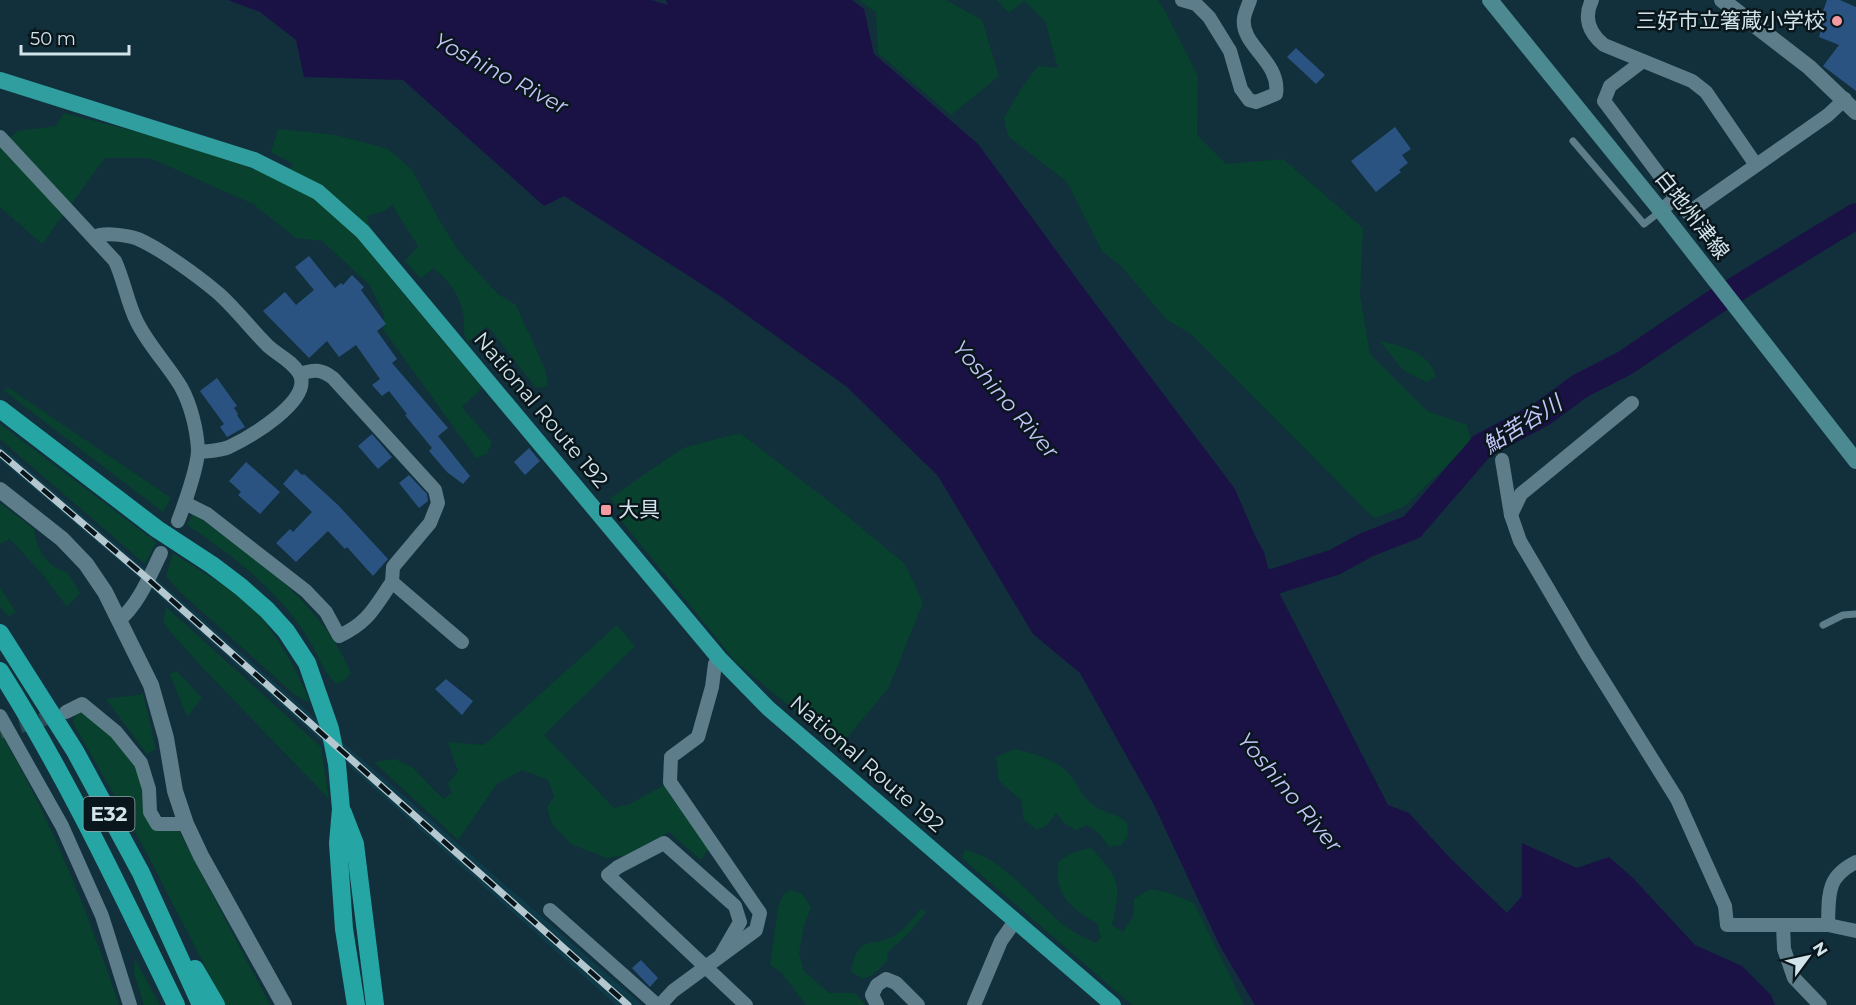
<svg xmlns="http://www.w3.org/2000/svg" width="1856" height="1005" viewBox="0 0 1856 1005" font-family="Montserrat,'Noto Sans JP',sans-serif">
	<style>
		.built { fill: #0f3a47 }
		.green { fill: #08412d }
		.water { fill: #1a1245 }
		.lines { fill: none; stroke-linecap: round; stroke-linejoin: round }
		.river { stroke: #1a1245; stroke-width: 26 }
		.building { fill: #2a5382 }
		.minor-tunnel { stroke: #2e4b55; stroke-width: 14; stroke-dasharray: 14 7; stroke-linecap: butt }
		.service { stroke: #5c7d89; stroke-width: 7 }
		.minor { stroke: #5c7d89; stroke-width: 14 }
		.tertiary { stroke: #5c7d89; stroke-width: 16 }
		.secondary { stroke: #4c8991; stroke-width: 16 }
		.trunk { stroke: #309e9e; stroke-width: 16 }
		.motorway { stroke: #25a6a4; stroke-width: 18 }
		.rail-casing { stroke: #b5c8d0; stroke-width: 7 }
		.rail { stroke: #09161b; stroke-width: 4.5; stroke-dasharray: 14; stroke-linecap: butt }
		.poi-dot { fill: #f49aa3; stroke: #09161b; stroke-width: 2 }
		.labels { text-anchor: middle; stroke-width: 5; stroke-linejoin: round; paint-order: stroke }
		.shield { fill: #09161b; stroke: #96a6ac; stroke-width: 1.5 }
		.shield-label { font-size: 20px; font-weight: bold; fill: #d2e3ea }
		.poi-label { font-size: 21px; fill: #d2e3ea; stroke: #09161b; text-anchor: end }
		.street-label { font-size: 21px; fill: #d2e3ea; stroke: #09161b }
		.water-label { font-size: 22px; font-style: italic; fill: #c3c5f9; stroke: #09161b }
	</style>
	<rect width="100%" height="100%" fill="#11303b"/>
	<polygon class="built" points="0,445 151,574 642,1005 616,1005 146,584 0,460"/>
	<g class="green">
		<polygon points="859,0 946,0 982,20 999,76 951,115 878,53 876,12"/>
		<polygon points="997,0 1158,0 1164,9 1198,76 1197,135 1226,164 1283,159 1363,228 1360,296 1370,354 1427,411 1467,425 1471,442 1404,507 1374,518 1192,335 1166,319 1121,266 1102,251 1067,182 1008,136 1004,118 1021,89 1038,66 1058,68 1045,21 1024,1 1009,13"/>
		<path d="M64 113C138 132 212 150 282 181L293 164 271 152 278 129 336 135 388 149 412 170 442 225 460 253 498 294 516 305 545 369 548 386 536 388 488 326 468 342C463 335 464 329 464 320 462 298 450 281 433 268L421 279 405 261 418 246 392 205 384 211 367 216 379 264 482 388 462 407 492 442 487 454 476 458 383 329 384 314 369 284 322 241 296 238 253 204 150 158H105L42 244 0 207V145L18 131 56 126Z"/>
		<path d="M1380 341C1402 346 1430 352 1436 377L1427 382 1403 370Z"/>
		<polygon points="9,388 171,498 163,512 3,390"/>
		<polygon points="0,424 156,542 145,564 0,439"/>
		<polygon points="740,433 836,507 905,564 923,603 888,689 839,747 736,662 620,519 622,512 610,498 683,448"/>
		<path d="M0 503 34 529C37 549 46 567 67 572L80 593 67 607 44 576 10 539 0 544Z"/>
		<path d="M193 513C254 559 320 600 351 673L345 680 336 684C322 670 316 650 305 633 275 588 232 555 187 525Z"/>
		<path d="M173 553C197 569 233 589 253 609 276 632 299 673 310 703L294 694 179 591 166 576Z"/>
		<polygon points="0,588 16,612 8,617 0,606"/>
		<polygon points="166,607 321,747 329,799 200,665 163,623"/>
		<polygon points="617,625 635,646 544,735 614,808 630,804 664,785 708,850 701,860 669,832 627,855 607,858 571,844 552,824 547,808 554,796 548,780 522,770 497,784 458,840 374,762 395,759 412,767 443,799 452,793 448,784 458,771 448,742 484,745"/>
		<polygon points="177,671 202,698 187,717 170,674"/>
		<polygon points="143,694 156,749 147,754 106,699"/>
		<polygon points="76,713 84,713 110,734 136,767 142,789 143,811 156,831 179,831 270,1005 225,1005 141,842 73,723"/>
		<path d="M0 732C51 818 87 911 119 1005H0Z"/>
		<path d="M1015 749C1035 754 1056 759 1070 775 1077 783 1081 795 1089 802 1100 812 1114 812 1127 822L1128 836 1121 845 1109 847 1098 832 1086 825 1077 830 1065 824 1056 813 1047 825 1037 830 1024 820 1021 800 999 781 996 757Z"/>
		<path d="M1091 848C1121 880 1121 884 1112 925L1123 932 1133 917 1134 899 1150 889 1167 892 1194 903 1244 1005H1132L962 858 965 850C1005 858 1035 903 1066 927 1075 933 1086 938 1095 943L1101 938 1097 923C1070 909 1053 893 1059 861L1072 853Z"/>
		<polygon points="790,890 802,894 811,907 804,926 799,953 804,971 829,993 855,993 865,1005 806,1005 781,972 770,965 778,908 783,895"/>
		<path d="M922 908 926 912 911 931 887 953 888 960 874 974 863 979 851 972C859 933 868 949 894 936 904 931 914 917 922 908Z"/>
		<polygon points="135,959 160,1005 144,1005 134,973"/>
	</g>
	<polygon class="water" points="228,0 651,0 668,5 666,0 852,0 864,9 874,54 978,144 1085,290 1235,489 1256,538 1264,552 1270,575 1388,805 1409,813 1450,858 1507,913 1522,896 1522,843 1577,868 1609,857 1633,878 1695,945 1742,966 1771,995 1775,1005 1255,1005 1220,946 1154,805 1080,673 1033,634 938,476 847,387 720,296 564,196 544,206 403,80 304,77 296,40 260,12"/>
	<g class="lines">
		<polyline class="river" points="1248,600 1257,587 1335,562 1366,545 1412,527 1482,446 1542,414 1580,386 1625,363 1715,302 1856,216"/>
	</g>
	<g class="building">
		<polygon points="1827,0 1840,0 1856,7 1856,91 1823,66 1839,45 1819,37 1821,30 1817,28"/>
		<polygon points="1296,48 1325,75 1316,84 1287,57"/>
		<polygon points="1395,127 1411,149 1402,155 1408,163 1399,170 1401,172 1376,192 1351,161"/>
		<polygon points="309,256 335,288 341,283 343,285 352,275 364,287 361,290 386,324 377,331 397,359 392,363 448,428 438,436 470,476 463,484 447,472 429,451 432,448 405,415 407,414 389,391 382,396 372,385 380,379 356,345 339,357 327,341 309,358 263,311 285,292 296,305 314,290 295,267"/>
		<polygon points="217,378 237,406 234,408 238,414 237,415 245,427 227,437 220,427 224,424 200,391"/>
		<polygon points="372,434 392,457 378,469 358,446"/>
		<polygon points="529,448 540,461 525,475 514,462"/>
		<polygon points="246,462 280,492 260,514 238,495 241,492 229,481"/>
		<polygon points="296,469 302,475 304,474 338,505 388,559 373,576 347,547 345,549 328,531 296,562 276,543 290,529 293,532 312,512 283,484"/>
		<polygon points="409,475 427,494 428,501 419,508 399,483"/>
		<polygon points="446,679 473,701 462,715 435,689"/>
		<polygon points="641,960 658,978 650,987 632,968"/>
	</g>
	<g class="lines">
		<polyline class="minor-tunnel" points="0,732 61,714"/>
		<g class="service">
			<polyline points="1573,141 1644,224 1661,211"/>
			<polyline points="1823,625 1843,615 1856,614"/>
		</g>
		<g class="minor">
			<path d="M1182 0 1196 4 1209 17 1230 51 1241 89 1249 100 1256 102 1276 94C1281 61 1240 46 1244 18 1245 12 1248 6 1250 0"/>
			<path d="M1592 0C1583 18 1589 33 1604 45L1692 81 1706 92 1756 165"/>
			<polyline points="1643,61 1610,86 1604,101 1676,197 1661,211"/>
			<path d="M0 137 115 261C124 280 127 302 137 322 149 346 168 365 181 387 191 405 197 430 198 450 198 466 184 506 178 521"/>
			<polyline points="1688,213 1828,115 1845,99"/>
			<path d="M94 237C104 232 127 235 138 239 161 249 199 277 218 293 236 309 251 329 268 346 278 355 292 361 299 373 315 400 248 438 229 447 220 451 208 451 198 452"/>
			<path d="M300 374C314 369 321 369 333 378L435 490 438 503 430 523 393 567 392 582 462 642"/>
			<polyline points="1502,460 1511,515 1520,541 1586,653 1677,799 1725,906 1727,925 1828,925 1856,931"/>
			<path d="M185 503 207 514 306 591 326 612 339 636C368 623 374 608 392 582"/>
			<polyline points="1511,515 1521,494 1632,403"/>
			<path d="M119 620C138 606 151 573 161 553"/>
			<polyline points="66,712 82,704 116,732 141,763 149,789 150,812 157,824 186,824"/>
			<polyline points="0,716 62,826 102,916 130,1005"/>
			<polyline points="550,910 657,1005"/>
			<polyline points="1783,925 1784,949 1794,978 1820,1005"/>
			<path d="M1828 925C1829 894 1826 877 1856 862"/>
			<polyline points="722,953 740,922 735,906 664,843 618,867 608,875 746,1005"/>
			<polyline points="660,1005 673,991 756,930 760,913 670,782 671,757 698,737 712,687 715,664 719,658"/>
			<polyline points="877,1005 872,995 877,985 886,979 896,983 918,1005"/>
			<polyline points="974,1005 1001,941 1015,921"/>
		</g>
		<g class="tertiary">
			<polyline points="1722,0 1809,67 1856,112"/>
			<polyline points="0,490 62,539 86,564 105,592 151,685 166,738 175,791 186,824 201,856 284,1005"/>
		</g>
		<polyline class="secondary" points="1490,0 1661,211 1856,461"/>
		<polyline class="trunk" points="0,80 254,160 318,192 363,232 719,658 768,708 1113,1005"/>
		<g class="motorway">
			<polyline points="0,409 157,529 212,565 241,587 267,610 286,631 307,663 330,729 337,764 341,809 338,843 344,929 356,1005"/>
			<polyline points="0,633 75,751 141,873 201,1005"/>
			<path d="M0 671C67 777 121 892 176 1005"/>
			<polyline points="343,813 355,844 375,1005"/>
			<polyline points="195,969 216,1005"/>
		</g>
		<g class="rail-casing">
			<polyline id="rail" points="0,453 148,579 628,1005"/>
		</g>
		<use href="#rail" class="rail"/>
	</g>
	<g class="poi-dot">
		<circle cx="1837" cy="21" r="6"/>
		<rect x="600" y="504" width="12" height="12" rx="3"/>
	</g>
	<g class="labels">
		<rect class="shield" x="83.5" y="797" width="51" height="34" rx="4.5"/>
		<g class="shield-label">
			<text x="109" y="821">E32</text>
		</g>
		<g class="poi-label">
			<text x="1825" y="28">三好市立箸蔵小学校</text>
			<text x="618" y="517" text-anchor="start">大具</text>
		</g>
		<g class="street-label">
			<text transform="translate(1692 215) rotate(52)" y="7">白地州津線</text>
			<text transform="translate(541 410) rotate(50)" y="7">National Route 192</text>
			<text transform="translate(867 764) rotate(41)" y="7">National Route 192</text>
		</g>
		<g class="water-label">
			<text transform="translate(501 73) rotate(28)" y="8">Yoshino River</text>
			<text transform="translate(1006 399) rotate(49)" y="8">Yoshino River</text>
			<text transform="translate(1522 424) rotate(-32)" y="8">鮎苦谷川</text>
			<text transform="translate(1290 792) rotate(50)" y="8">Yoshino River</text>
		</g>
	</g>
	<g transform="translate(1808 957) rotate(57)" stroke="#09161b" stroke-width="4.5" paint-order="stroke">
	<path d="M0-4.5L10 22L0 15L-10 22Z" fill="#d2e3ea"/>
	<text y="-9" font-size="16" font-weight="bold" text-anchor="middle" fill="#d2e3ea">N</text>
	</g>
	<path d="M21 45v9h108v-9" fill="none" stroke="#d2e3ea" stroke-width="3"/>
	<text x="30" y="45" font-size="18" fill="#d2e3ea" stroke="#09161b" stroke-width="4.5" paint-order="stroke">50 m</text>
</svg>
